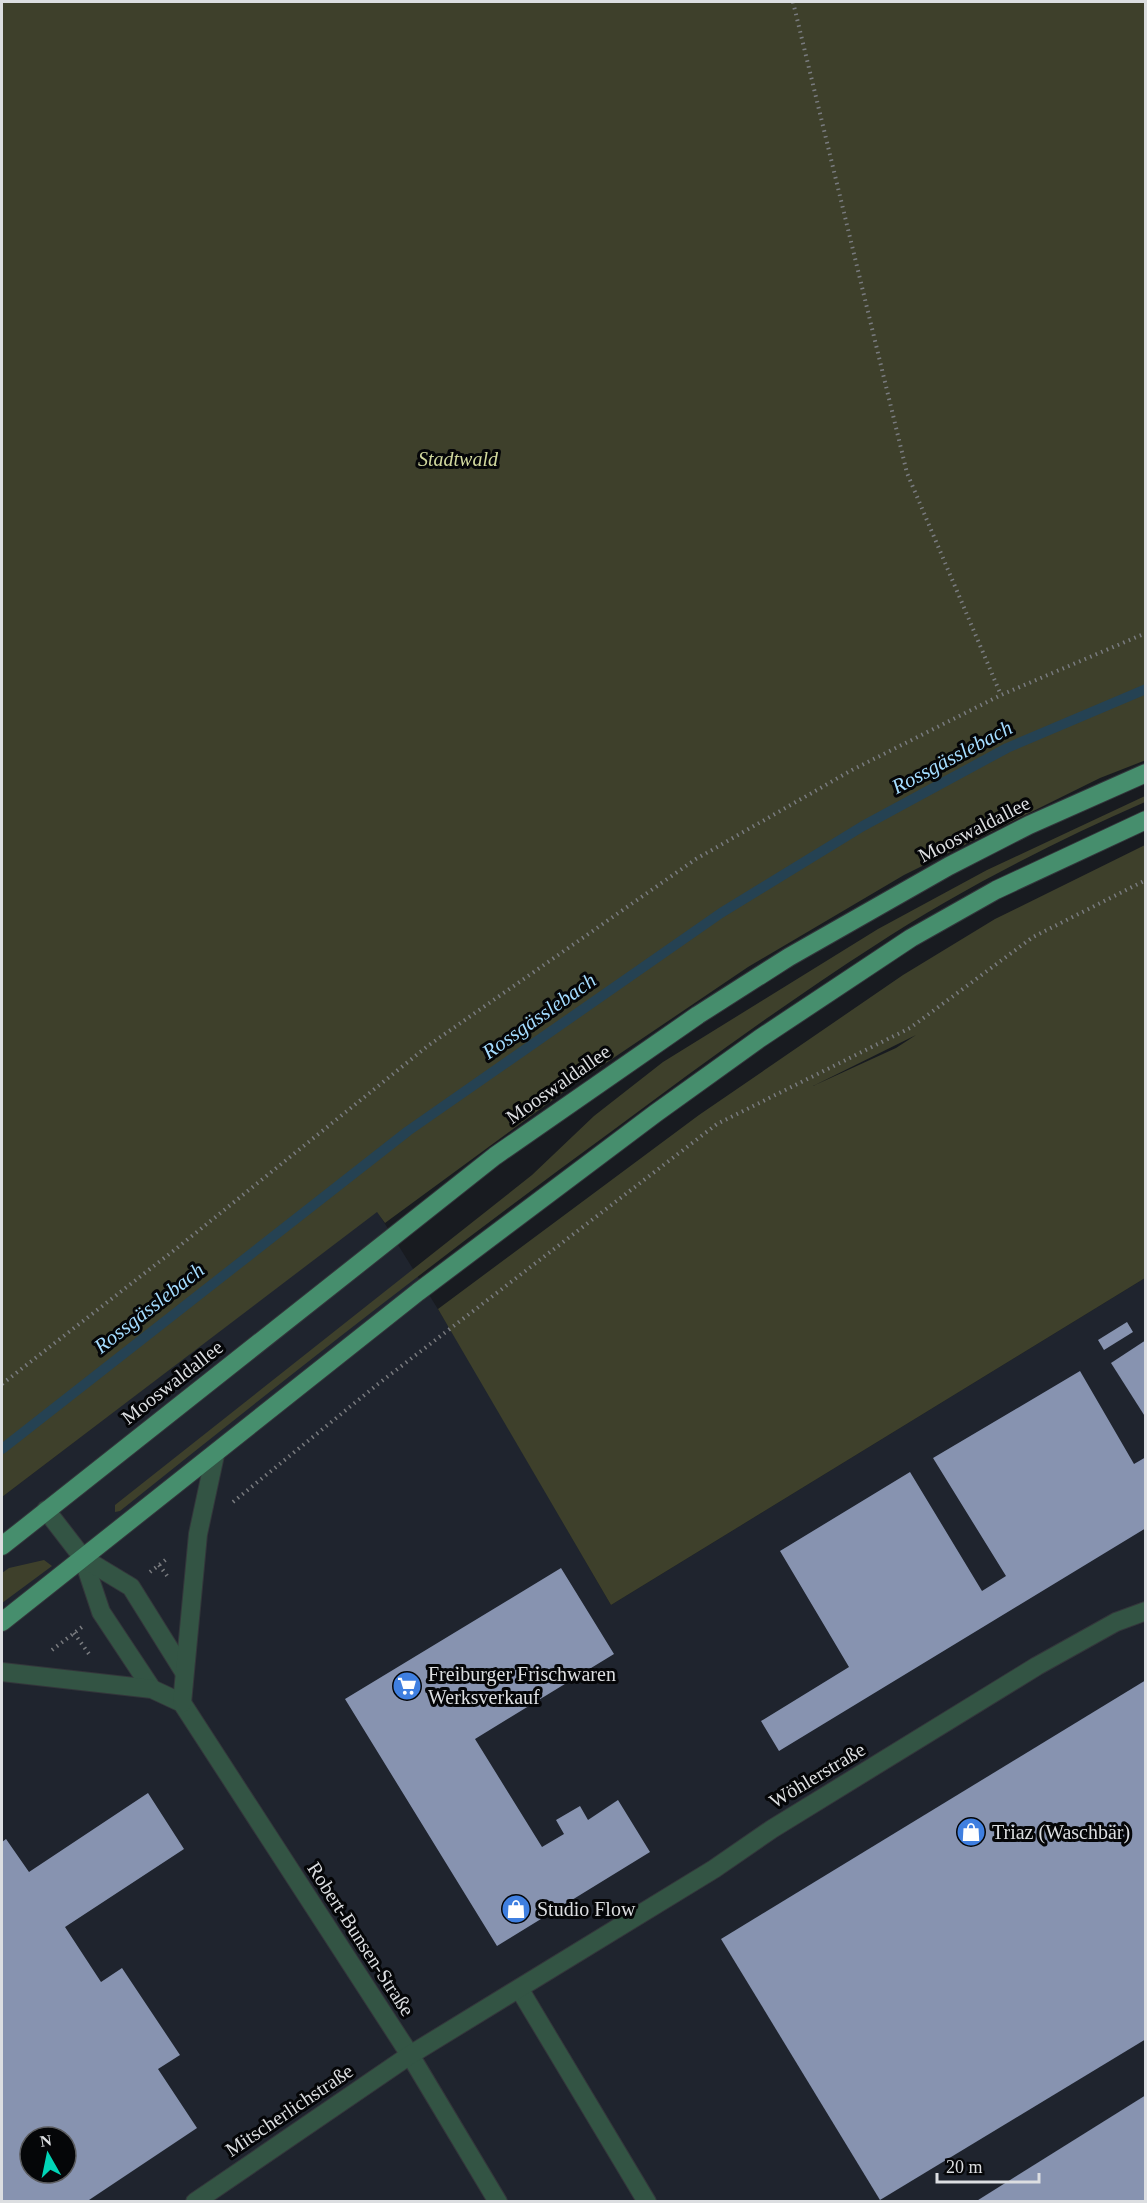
<svg xmlns="http://www.w3.org/2000/svg" width="1147" height="2203" viewBox="0 0 1147 2203" font-family="Georgia,serif">
	<style>
		.built { fill: #1f242e; fill-rule: evenodd }
		.green { fill: #3e402b; fill-rule: evenodd }
		.lines { fill: none; stroke-linecap: round; stroke-linejoin: round }
		.stream { stroke: #254253; stroke-width: 10 }
		.building { fill: #8793b0; fill-rule: evenodd }
		.minor-casing { stroke: #33363b; stroke-width: 20 }
		.primary-casing { stroke: #33363b; stroke-width: 20 }
		.path { stroke: #797b7f; stroke-width: 4; stroke-dasharray: 1.5 4.5; stroke-linecap: butt }
		.minor { stroke: #335444; stroke-width: 18 }
		.primary { stroke: #468e6d; stroke-width: 18 }
		.labels { text-anchor: middle; stroke-width: 6; stroke-linejoin: round; paint-order: stroke }
		.park-label { font-size: 20px; font-style: italic; fill: #d1d89e; stroke: #050608 }
		.street-label { font-size: 20px; fill: #dcdee1; stroke: #050608 }
		.poi-label { font-size: 20px; fill: #dcdee1; stroke: #050608; text-anchor: start }
		.water-label { font-size: 21px; font-style: italic; fill: #a4dcff; stroke: #050608 }
	</style>
	<rect width="100%" height="100%" fill="#181b20"/>
	<path class="built" d="M377 1211 454 1335 611 1605 1145 1278V2201L2 2202V1497ZM30 2137H66V2173H30Z"/>
	<g class="green">
		<polygon points="2,2 1145,2 1145,687 1006,747 862,825 864,827 1009,750 1145,691 1146,760 1100,778 904,875 748,967 569,1088 385,1223 377,1212 2,1497"/>
		<path d="M1145 796V802C1052 843 959 890 874 946 784 1004 698 1067 612 1131 445 1253 282 1381 120 1511L115 1512V1505L532 1175 594 1116 663 1062 878 929 987 870Z"/>
		<path d="M1145 845V1278L611 1605 438 1309 699 1115 903 975 995 919ZM916 1035 896 1048 813 1086Z"/>
		<polygon points="44,1560 52,1566 2,1603 2,1573 9,1568"/>
	</g>
	<g class="lines">
		<polyline class="stream" points="2,1449 408,1131 721,913 863,826 1007,748 1146,689"/>
	</g>
	<g class="building">
		<polygon points="1127,1322 1133,1332 1104,1350 1098,1340"/>
		<polygon points="1146,1340 1146,1418 1111,1363"/>
		<polygon points="1080,1371 1134,1464 1146,1457 1146,1528 779,1751 761,1721 849,1667 780,1551 910,1472 982,1591 1006,1576 933,1458"/>
		<polygon points="561,1568 614,1654 475,1739 542,1847 564,1834 556,1820 580,1806 588,1820 618,1800 650,1852 497,1946 345,1699"/>
		<polygon points="1146,1680 1146,2039 880,2200 721,1939"/>
		<path d="M148 1793 184 1849 65 1927 101 1982 122 1968 180 2055 158 2069 197 2128 86 2202H2V1842L6 1839 29 1872ZM30 2137H66V2173H30Z"/>
		<polygon points="1146,2095 1146,2202 975,2202"/>
	</g>
	<g class="lines">
		<g class="minor-casing">
			<g id="minor">
				<polyline points="46,1510 83,1558 101,1612 152,1689"/>
				<polyline points="83,1558 131,1587 184,1672"/>
				<polyline points="2,1672 152,1689 182,1703 410,2055 498,2202"/>
				<polyline points="182,1703 198,1534 215,1455"/>
				<polyline points="520,1990 647,2202"/>
				<polyline points="195,2202 410,2055 714,1869 772,1829 1037,1666 1116,1622 1146,1611"/>
			</g>
		</g>
		<g class="primary-casing">
			<g id="primary">
				<polyline points="2,1546 495,1156 698,1015 789,957 949,866 1029,825 1146,773"/>
				<polyline points="2,1622 418,1292 656,1113 759,1039 911,938 996,890 1146,820"/>
			</g>
		</g>
		<g class="path">
			<polyline points="793,2 907,473 1001,695"/>
			<polyline points="2,1384 177,1248 429,1045 696,859 852,770 1001,695 1146,633"/>
			<polyline points="233,1502 378,1384 717,1124 910,1028 1033,937 1146,880"/>
			<polyline points="159,1565 168,1577"/>
			<polyline points="150,1572 168,1558"/>
			<polyline points="74,1633 89,1654"/>
			<polyline points="52,1650 82,1627"/>
		</g>
		<use href="#minor" class="minor"/>
		<use href="#primary" class="primary"/>
	</g>
	<defs>
		<g id="supermarket-disc" transform="scale(1.5)"><circle r="9.5" fill="#3f7fe0" stroke="#050608"/><path d="M-6-5.5h2.5l.6 2H6L4.5 2H-2.5L-4.4-4H-6ZM-1.5 3.2a1.3 1.3 0 1 0 .1 0ZM3 3.2a1.3 1.3 0 1 0 .1 0Z" fill="#fff"/></g>
		<g id="shop-disc" transform="scale(1.5)"><circle r="9.5" fill="#3f7fe0" stroke="#050608"/><path d="M-5-2.5h2.3a2.7 3.5 0 0 1 5.4 0H5L5.5 6h-11ZM-1.5-2.5h3a1.5 2.3 0 0 0-3 0Z" fill="#fff"/></g>
	</defs>
	<g fill-rule="evenodd">
		<use href="#supermarket-disc" x="407" y="1686"/>
		<use href="#shop-disc" x="971" y="1832"/>
		<use href="#shop-disc" x="516" y="1909"/>
	</g>
	<g class="labels">
		<g class="park-label">
			<text x="458" y="466">Stadtwald</text>
		</g>
		<g class="street-label">
			<text transform="translate(974 829) rotate(-27)" y="7">Mooswaldallee</text>
			<text transform="translate(558 1084) rotate(-35)" y="7">Mooswaldallee</text>
			<text transform="translate(172 1382) rotate(-38)" y="7">Mooswaldallee</text>
			<text transform="translate(817 1775) rotate(-31)" y="7">Wöhlerstraße</text>
			<text transform="translate(361 1939) rotate(57)" y="7">Robert-Bunsen-Straße</text>
			<text transform="translate(289 2110) rotate(-34)" y="7">Mitscherlichstraße</text>
		</g>
		<g class="poi-label">
			<text x="428" y="1681">Freiburger Frischwaren<tspan x="428" dy="23">Werksverkauf</tspan></text>
			<text x="992" y="1839">Triaz (Waschbär)</text>
			<text x="537" y="1916">Studio Flow</text>
		</g>
		<g class="water-label">
			<text transform="translate(952 757) rotate(-28)" y="7">Rossgässlebach</text>
			<text transform="translate(539 1016) rotate(-35)" y="7">Rossgässlebach</text>
			<text transform="translate(149 1308) rotate(-38)" y="7">Rossgässlebach</text>
		</g>
	</g>
	<rect width="1147" height="2203" fill="none" stroke="#dcdee1" stroke-width="6"/>
	<g transform="translate(48 2155) rotate(351)"><circle r="28" fill="#050608" stroke="#5b5c5f" stroke-width="1.5"/>
	<path d="M0-4.5L10 22L0 15L-10 22Z" fill="#01d5b7"/>
	<text y="-9" font-size="16" font-weight="bold" text-anchor="middle" fill="#dcdee1">N</text>
	</g>
	<path d="M937 2173v9h102v-9" fill="none" stroke="#dcdee1" stroke-width="3"/>
	<text x="946" y="2173" font-size="18" fill="#dcdee1" stroke="#050608" stroke-width="4.5" paint-order="stroke">20 m</text>
</svg>
